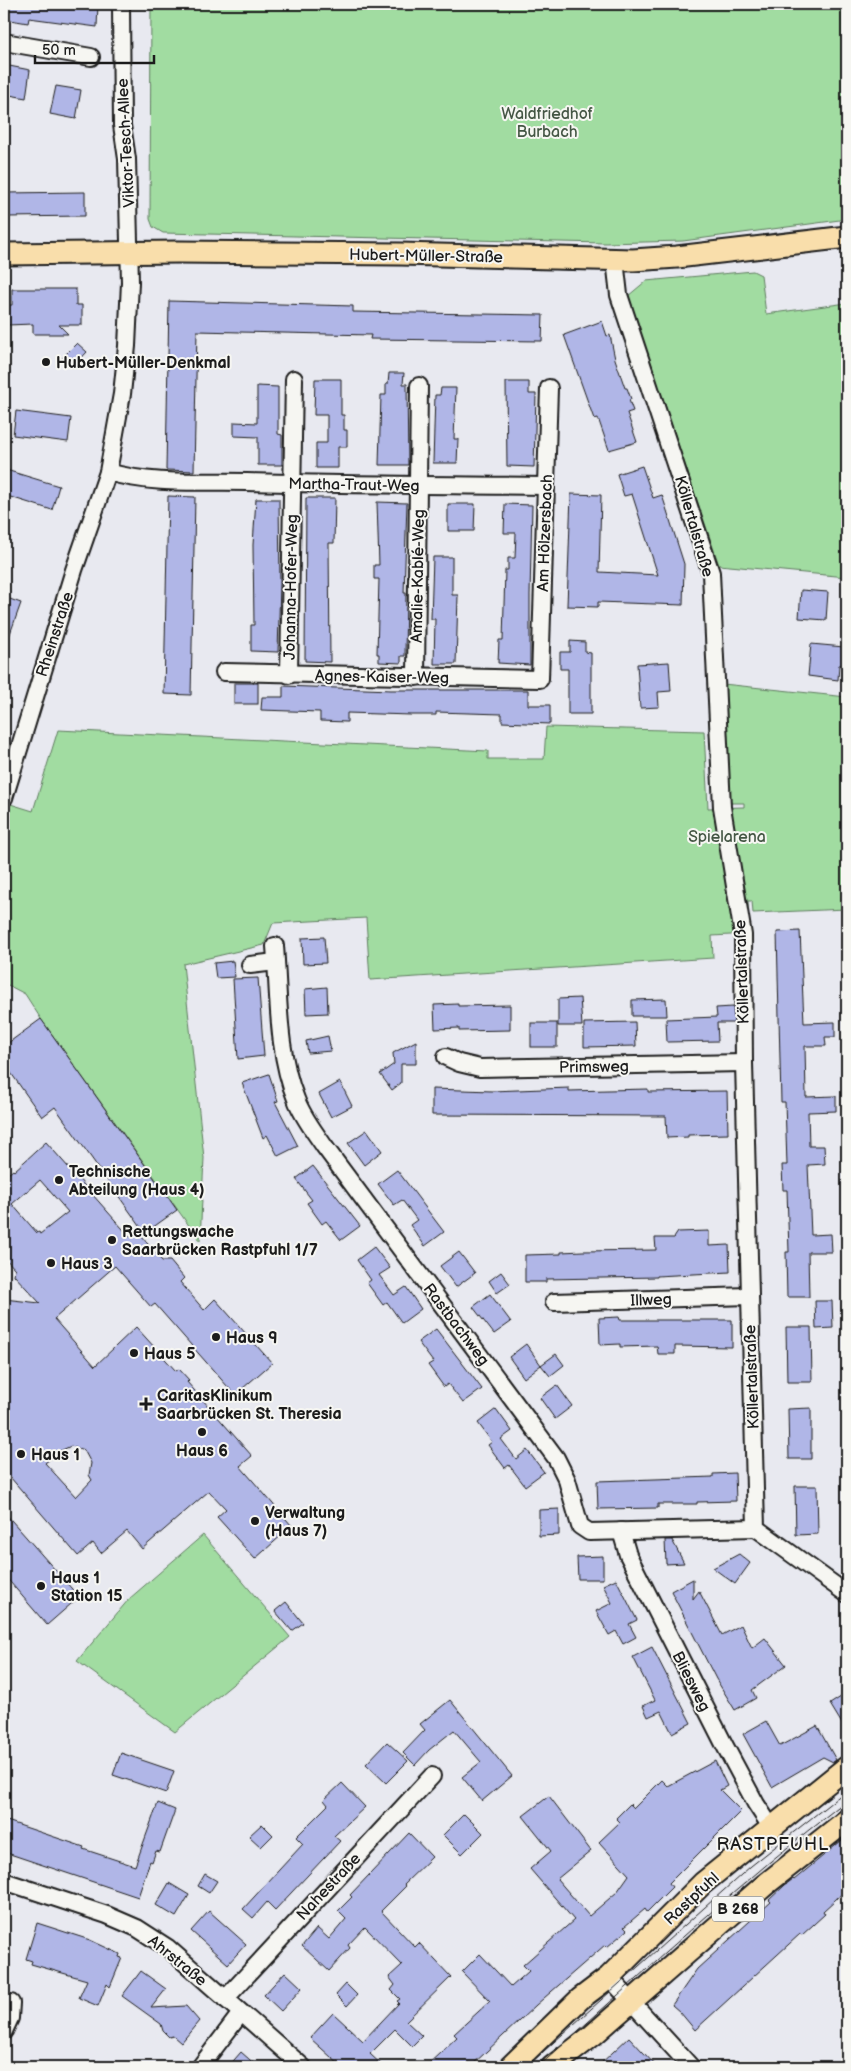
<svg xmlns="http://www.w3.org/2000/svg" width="851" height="2071" viewBox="0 0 851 2071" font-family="'Balsamiq Sans',sans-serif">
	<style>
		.green { fill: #a1dca1; stroke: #5e7c5e }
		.building { fill: #b0b6e7; stroke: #1c1c1c; fill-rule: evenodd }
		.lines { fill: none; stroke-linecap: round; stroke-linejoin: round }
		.minor-casing { stroke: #1c1c1c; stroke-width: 20 }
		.major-casing { stroke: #1c1c1c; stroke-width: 25 }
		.minor { stroke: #f6f6f2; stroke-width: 16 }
		.major { stroke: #f9deab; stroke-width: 21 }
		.tram { stroke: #1c1c1c; stroke-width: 1 }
		.poi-dot { fill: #1c1c1c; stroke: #f6f6f2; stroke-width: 2 }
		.labels { text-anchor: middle; stroke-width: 4; stroke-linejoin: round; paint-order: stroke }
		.shield { fill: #f6f6f2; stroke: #5d5d5c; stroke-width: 1 }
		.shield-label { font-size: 15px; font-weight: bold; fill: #1c1c1c }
		.park-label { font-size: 16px; fill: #445644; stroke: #f6f6f2 }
		.street-label { font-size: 16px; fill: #1c1c1c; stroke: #f6f6f2 }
		.poi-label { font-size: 16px; font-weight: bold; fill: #1c1c1c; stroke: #f6f6f2; text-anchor: start }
		.neighbourhood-label { font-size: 18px; letter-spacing: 1px; fill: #1c1c1c; stroke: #f6f6f2 }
	</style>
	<rect width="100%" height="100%" fill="#e8e9f0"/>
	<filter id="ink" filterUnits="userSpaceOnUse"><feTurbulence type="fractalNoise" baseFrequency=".02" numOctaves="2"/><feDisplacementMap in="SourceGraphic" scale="10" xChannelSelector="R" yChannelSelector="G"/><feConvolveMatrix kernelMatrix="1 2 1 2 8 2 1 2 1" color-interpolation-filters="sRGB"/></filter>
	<g filter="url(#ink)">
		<g class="green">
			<polygon points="151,4 847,4 847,219 683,241 605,243 163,233 153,227 150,219"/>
			<polygon points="753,271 761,275 766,314 847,303 847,577 719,565 628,296 646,281"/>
			<polygon points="723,684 847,697 847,909 753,913 752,901 748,901 749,934 712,936 713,958 370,980 366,918 273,923 264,945 183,964 204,1158 200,1241 41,1019 25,994 4,983 4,802 33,811 58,730 488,751 488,759 544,759 546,727 704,731 708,808 744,807 744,803 729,803"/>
			<polygon points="203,1535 290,1637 175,1732 77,1661 129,1599"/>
		</g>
		<g class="building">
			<polygon points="4,4 98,4 97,27 29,18 28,23 4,19"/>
			<polygon points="4,65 30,70 26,98 4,94"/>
			<polygon points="56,86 81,90 76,119 50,114"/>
			<polygon points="85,192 85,216 6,217 5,193"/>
			<polygon points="12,289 76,289 76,305 82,305 82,325 59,325 68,334 33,334 33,324 7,325 7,305 12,305"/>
			<polygon points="169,301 353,306 353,312 543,315 542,341 370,339 371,335 197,331 194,471 166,470"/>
			<polygon points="602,321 607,336 610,335 615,359 625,388 627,388 631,399 629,400 633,411 627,413 637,442 609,450 598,418 594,419 564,335"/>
			<polygon points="77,343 87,352 72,368 62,358"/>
			<polygon points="389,373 404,373 403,384 407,384 408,465 379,465 381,395 386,395 386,384 388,384"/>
			<polygon points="315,379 341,379 341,415 344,415 344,430 347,430 347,447 338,447 338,468 316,468 316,443 327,443 327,415 314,415"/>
			<polygon points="506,382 529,382 529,394 536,394 534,467 507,466"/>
			<polygon points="257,386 278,387 278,434 282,435 282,465 258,465 258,437 234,436 234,422 257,423"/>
			<polygon points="441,388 456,388 454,439 458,439 457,463 433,463 435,395 440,395"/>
			<polygon points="16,411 71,418 68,442 13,435"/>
			<polygon points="642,466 653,498 662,495 684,564 683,605 598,602 598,607 567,606 571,494 601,495 599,572 658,575 632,494 624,496 617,474"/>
			<polygon points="6,470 59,486 52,510 4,495 4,478"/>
			<polygon points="168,496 195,497 191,695 164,694"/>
			<polygon points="306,498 335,498 334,543 329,543 330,662 305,661"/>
			<polygon points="256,499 279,499 280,583 278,652 251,651 251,625 254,625 253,545"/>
			<polygon points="377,502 407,503 404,593 406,593 405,656 401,656 401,663 379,662 379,654 377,654 379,579 374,579 374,565 379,565"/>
			<polygon points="448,504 475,504 474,531 448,531"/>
			<polygon points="505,504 532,505 530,595 530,665 498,663 499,640 503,640 505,570 508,570 508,558 515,558 516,533 504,533"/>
			<polygon points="433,557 452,557 452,595 458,595 456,664 434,664 435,619 431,619"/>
			<polygon points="801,590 828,592 826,620 799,618"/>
			<polygon points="4,597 21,603 6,645 4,645"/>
			<polygon points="570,641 585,642 585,652 591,653 591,714 568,714 568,669 560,669 560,652 570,652"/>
			<polygon points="811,644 844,647 843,665 839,665 838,680 808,676"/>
			<polygon points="669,662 671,691 658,692 659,707 640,708 637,664"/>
			<rect x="234" y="683" width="24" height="21"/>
			<polygon points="283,686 391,690 528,690 528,705 550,705 550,724 502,722 502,714 436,712 436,715 411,715 347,713 347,722 320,721 320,712 261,710 262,697 283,697"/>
			<polygon points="800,931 804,1023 835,1022 835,1037 825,1037 826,1046 805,1046 806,1097 836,1096 836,1111 808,1112 809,1146 824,1146 825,1164 808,1165 811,1235 831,1234 832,1252 808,1252 809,1297 787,1297 786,1252 789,1252 787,1190 783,1190 782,1165 787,1165 785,1102 781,1102 777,932"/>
			<polygon points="324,937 326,963 303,964 302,938"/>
			<polygon points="233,961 235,977 216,978 214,963"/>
			<polygon points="258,978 264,1056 238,1059 233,979"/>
			<polygon points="327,987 328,1013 306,1014 305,989"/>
			<polygon points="580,998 582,1026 558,1026 558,999"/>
			<polygon points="666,999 667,1016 632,1016 632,1000"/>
			<polygon points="458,1004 458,1006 510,1005 510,1030 459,1031 459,1028 435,1029 434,1005"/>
			<polygon points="733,1007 734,1023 717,1023 718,1041 667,1042 666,1019 717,1017 716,1008"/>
			<polygon points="41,1019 177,1210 145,1233 55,1107 42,1117 4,1063 4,1046"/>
			<polygon points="635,1022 636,1046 584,1047 584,1023"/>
			<rect x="531" y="1023" width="26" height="24"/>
			<polygon points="328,1036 331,1051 308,1053 306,1041"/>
			<polygon points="416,1041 416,1064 401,1064 401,1083 392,1090 380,1074 394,1064 393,1053"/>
			<polygon points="269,1074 278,1101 275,1102 298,1146 278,1156 267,1135 263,1138 242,1083"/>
			<polygon points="340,1082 352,1106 331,1117 319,1094"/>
			<polygon points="569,1088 569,1091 648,1089 648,1092 727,1091 728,1134 688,1135 688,1137 667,1138 666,1116 432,1115 432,1089 492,1091"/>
			<polygon points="367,1130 382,1151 364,1165 348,1143"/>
			<path d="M46 1142 130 1237 137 1231 162 1261H170L184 1278 180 1282 204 1310 215 1299 272 1363 235 1395 155 1304 151 1307 115 1266 54 1319 95 1366 136 1327 176 1371 179 1369 189 1380 187 1382 252 1456 240 1466 292 1526 255 1559 217 1517 226 1509 209 1491 142 1549 127 1531 101 1553 93 1543 78 1556 4 1470V1299L40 1303 14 1275 15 1269 4 1257V1177L13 1170 14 1171ZM40 1180 68 1212 40 1234 39 1232 37 1233 12 1204ZM71 1446 84 1450 91 1463 89 1475 92 1480 76 1497 45 1463 60 1451Z"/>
			<polygon points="313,1166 360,1226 341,1240 326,1221 322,1224 307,1203 312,1200 296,1179"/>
			<polygon points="397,1170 444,1232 425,1246 410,1225 417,1220 402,1200 394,1205 378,1184"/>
			<polygon points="709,1231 709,1246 729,1245 730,1272 657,1276 657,1277 546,1279 546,1282 525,1282 525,1255 561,1254 561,1252 583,1251 656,1250 655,1238 674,1238 678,1232"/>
			<polygon points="374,1247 390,1268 379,1275 394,1295 406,1287 421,1309 402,1323 387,1302 383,1305 367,1283 371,1280 357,1260"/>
			<polygon points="459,1252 475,1273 456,1287 440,1266"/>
			<polygon points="501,1272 510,1284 497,1293 489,1281"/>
			<polygon points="490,1294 511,1322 494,1334 473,1307"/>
			<polygon points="815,1301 832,1301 833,1328 816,1329"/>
			<polygon points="619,1317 620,1320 732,1320 732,1347 675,1346 675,1354 658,1354 657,1346 620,1347 620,1344 600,1345 599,1318"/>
			<polygon points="786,1327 811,1327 812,1382 787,1382"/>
			<polygon points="436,1329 482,1389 463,1403 448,1384 444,1387 428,1365 433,1362 418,1342"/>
			<polygon points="526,1344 541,1365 524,1378 509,1357"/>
			<polygon points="556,1354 564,1365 550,1376 541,1365"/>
			<polygon points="557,1385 572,1406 555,1419 540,1398"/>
			<polygon points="811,1408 811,1459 789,1459 788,1409"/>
			<polygon points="496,1409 512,1431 501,1439 516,1459 527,1450 544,1472 525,1486 509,1465 505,1468 488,1445 492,1442 478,1423"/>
			<polygon points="735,1473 736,1501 697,1502 697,1504 658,1504 658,1508 598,1509 597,1481 713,1477 713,1474"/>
			<polygon points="795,1486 817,1486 818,1534 796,1535"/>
			<polygon points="559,1509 559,1535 539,1536 539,1510"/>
			<polygon points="4,1512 79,1597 47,1625 4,1575 4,1548 7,1545"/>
			<polygon points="665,1540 672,1540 684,1563 666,1564"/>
			<polygon points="739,1554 750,1563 735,1584 713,1568"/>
			<polygon points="603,1556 603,1579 578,1579 577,1557"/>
			<polygon points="616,1579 637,1620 629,1624 636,1637 623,1644 616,1631 609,1635 596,1611 612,1603 603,1585"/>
			<polygon points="693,1579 693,1599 699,1591 722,1635 741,1625 752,1648 765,1638 786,1665 752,1690 756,1698 735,1710 716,1679 671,1591"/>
			<polygon points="286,1602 303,1623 292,1631 275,1611"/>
			<polygon points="652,1647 691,1723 672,1733 661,1711 648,1717 643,1706 655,1700 633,1657"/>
			<polygon points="847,1693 847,1732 830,1704"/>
			<polygon points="450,1700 512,1776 482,1801 462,1777 481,1762 454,1730 429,1750 415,1765 403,1753 425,1730 420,1724"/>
			<polygon points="766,1721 780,1746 817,1726 836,1760 833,1762 823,1757 772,1787 743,1734"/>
			<polygon points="387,1742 408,1761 386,1783 366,1764"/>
			<polygon points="121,1753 174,1771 166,1793 113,1775"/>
			<polygon points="715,1761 727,1786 720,1790 741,1811 669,1883 672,1887 647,1912 645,1909 624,1927 627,1930 607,1947 605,1945 536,2005 470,2067 425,2067 457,2037 454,2034 490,2001 462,1972 480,1954 511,1987 529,1971 523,1965 574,1920 530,1869 551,1851 523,1816 549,1796 591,1851 557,1879 589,1916 617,1892 629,1875 599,1842 620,1822 616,1818 630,1804 634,1808 662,1780 668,1786"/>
			<polygon points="342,1783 365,1807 334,1836 340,1841 275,1910 267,1902 253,1918 243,1909 303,1844 296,1837 328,1805 324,1800"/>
			<polygon points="158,1803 175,1810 160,1852 156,1851 152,1862 150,1861 138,1897 4,1852 4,1820 84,1847 83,1849 135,1866"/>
			<polygon points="464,1814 483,1833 462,1854 443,1835"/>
			<polygon points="262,1824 273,1835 261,1847 249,1836"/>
			<polygon points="409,1833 432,1857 404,1884 406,1886 381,1911 415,1947 419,1943 451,1977 406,2021 422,2036 412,2046 395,2029 370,2054 384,2067 342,2067 310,2038 333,2013 363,2041 399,2003 397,2001 400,1999 391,1990 395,1985 389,1977 402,1965 365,1927 348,1945 350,1948 329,1971 302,1946 317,1928 329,1939 346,1919 338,1911 352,1897 350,1895"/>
			<polygon points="847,1836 847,1889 823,1911 825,1914 802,1935 800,1934 695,2030 680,2012 672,2005 697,1969 771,1902 769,1900 785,1885 793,1879 794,1880"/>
			<polygon points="205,1874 217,1881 209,1893 198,1886"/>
			<polygon points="169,1883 189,1895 176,1917 156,1905"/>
			<polygon points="209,1911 246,1944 228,1964 191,1931"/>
			<polygon points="37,1923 90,1940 120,1954 119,1957 122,1958 110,1987 107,1984 98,2006 79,1998 87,1980 31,1964 32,1961 26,1959"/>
			<polygon points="141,1971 166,1989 151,2008 186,2006 199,2021 181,2043 173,2036 169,2037 163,2031 161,2024 122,1996"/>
			<polygon points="285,1972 302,1988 281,2011 264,1995"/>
			<polygon points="346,1984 357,1995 347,2006 336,1995"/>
			<polygon points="629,2037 657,2067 597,2067"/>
			<polygon points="241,2052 258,2067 228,2067"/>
		</g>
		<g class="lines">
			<g class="minor-casing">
				<g id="minor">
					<polyline points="4,42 91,57"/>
					<polyline points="615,260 619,295 711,573 722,807 743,935 744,1063 756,1528 847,1594"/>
					<path d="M108 472C152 485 201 481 247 482 346 485 446 485 546 486"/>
					<polyline points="224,672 540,679 549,388"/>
					<polyline points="289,675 294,379"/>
					<polyline points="416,677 419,386"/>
					<polyline points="4,798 74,570 108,472 122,394 127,346 130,282 127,159 122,125 121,4"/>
					<path d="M275 946C279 995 277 1053 296 1099 302 1116 314 1131 324 1146L556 1458 567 1480 580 1526 589 1532 756 1528"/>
					<polyline points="250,965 276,962"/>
					<polyline points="446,1057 459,1063 480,1068 744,1063"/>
					<polyline points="554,1302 749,1296"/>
					<polyline points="621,1531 628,1555 725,1746 756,1804 771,1827"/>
					<polyline points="4,1881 107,1915 137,1928 168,1948 303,2067"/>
					<polyline points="609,1977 691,2067"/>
					<polyline points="225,1999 432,1776"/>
					<polyline points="4,2031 10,2018 11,2003"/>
					<polyline points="200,2067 241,2013"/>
				</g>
			</g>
			<g class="major-casing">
				<g id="major">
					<polyline points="4,254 178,252 400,254 633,260 677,257 847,237"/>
					<polyline points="510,2067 580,1999 609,1977 703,1883 847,1767"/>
					<polyline points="552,2067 593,2035 766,1884 847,1820"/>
				</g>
			</g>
			<use href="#minor" class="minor"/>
			<use href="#major" class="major"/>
			<g class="tram">
				<polyline points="526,2067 751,1866 847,1790"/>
				<path d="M538 2067C640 1976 739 1883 847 1800"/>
			</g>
		</g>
	</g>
	<g class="poi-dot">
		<circle cx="46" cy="362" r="5"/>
		<circle cx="59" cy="1180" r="5"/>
		<circle cx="112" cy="1240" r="5"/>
		<circle cx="51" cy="1263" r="5"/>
		<circle cx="216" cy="1337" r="5"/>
		<circle cx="134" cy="1353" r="5"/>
		<path d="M143.5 1396.5h5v5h5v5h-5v5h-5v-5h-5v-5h5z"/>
		<circle cx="202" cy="1432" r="5"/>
		<circle cx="21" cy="1454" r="5"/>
		<circle cx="255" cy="1521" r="5"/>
		<circle cx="41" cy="1586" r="5"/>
	</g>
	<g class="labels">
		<rect class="shield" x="712" y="1896.5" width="52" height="25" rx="4"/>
		<g class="shield-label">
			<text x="738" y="1914">B 268</text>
		</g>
		<g class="park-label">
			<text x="547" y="119">Waldfriedhof<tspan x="547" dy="18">Burbach</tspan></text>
			<text x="727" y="842">Spielarena</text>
		</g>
		<g class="street-label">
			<text transform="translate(125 143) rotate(-93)" y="6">Viktor-Tesch-Allee</text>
			<text transform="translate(426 255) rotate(1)" y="6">Hubert-Müller-Straße</text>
			<text transform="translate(354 484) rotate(1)" y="6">Martha-Traut-Weg</text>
			<text transform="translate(695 526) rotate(74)" y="6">Köllertalstraße</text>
			<text transform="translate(544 533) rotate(-88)" y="6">Am Hölzersbach</text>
			<text transform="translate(417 576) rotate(-89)" y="6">Amalie-Kablé-Weg</text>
			<text transform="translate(290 587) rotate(-89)" y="6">Johanna-Hofer-Weg</text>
			<text transform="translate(54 634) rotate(-72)" y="6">Rheinstraße</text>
			<text transform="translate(382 676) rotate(1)" y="6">Agnes-Kaiser-Weg</text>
			<text transform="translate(741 972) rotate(-92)" y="6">Köllertalstraße</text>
			<text transform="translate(594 1066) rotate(-1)" y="6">Primsweg</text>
			<text transform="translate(651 1299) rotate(-2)" y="6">Illweg</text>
			<text transform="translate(457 1324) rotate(53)" y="6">Rastbachweg</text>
			<text transform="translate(751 1377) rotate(-92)" y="6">Köllertalstraße</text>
			<text transform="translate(692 1681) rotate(63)" y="6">Bliesweg</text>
			<text transform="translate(328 1886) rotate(-47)" y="6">Nahestraße</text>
			<text transform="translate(691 1898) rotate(-43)" y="6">Rastpfuhl</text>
			<text transform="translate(178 1960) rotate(39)" y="6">Ahrstraße</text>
		</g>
		<g class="poi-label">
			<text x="56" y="368">Hubert-Müller-Denkmal</text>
			<text x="69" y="1177">Technische<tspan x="69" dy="18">Abteilung (Haus 4)</tspan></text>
			<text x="122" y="1237">Rettungswache<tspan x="122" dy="18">Saarbrücken Rastpfuhl 1/7</tspan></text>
			<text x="61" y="1269">Haus 3</text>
			<text x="226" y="1343">Haus 9</text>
			<text x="144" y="1359">Haus 5</text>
			<text x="157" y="1401">CaritasKlinikum<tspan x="157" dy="18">Saarbrücken St. Theresia</tspan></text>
			<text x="202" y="1456" text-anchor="middle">Haus 6</text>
			<text x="31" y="1460">Haus 1</text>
			<text x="265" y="1518">Verwaltung<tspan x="265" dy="18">(Haus 7)</tspan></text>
			<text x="51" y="1583">Haus 1<tspan x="51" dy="18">Station 15</tspan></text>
		</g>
		<g class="neighbourhood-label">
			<text x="773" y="1850">RASTPFUHL</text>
		</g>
	</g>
	<rect width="851" height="2071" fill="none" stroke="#f6f6f2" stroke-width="20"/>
	<rect x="10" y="10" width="831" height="2051" fill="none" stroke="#1c1c1c" stroke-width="2" filter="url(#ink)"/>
	<path d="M35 55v8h119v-8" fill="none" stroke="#1c1c1c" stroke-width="2.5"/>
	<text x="42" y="55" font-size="15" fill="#1c1c1c" stroke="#f6f6f2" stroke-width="4" paint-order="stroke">50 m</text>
</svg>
